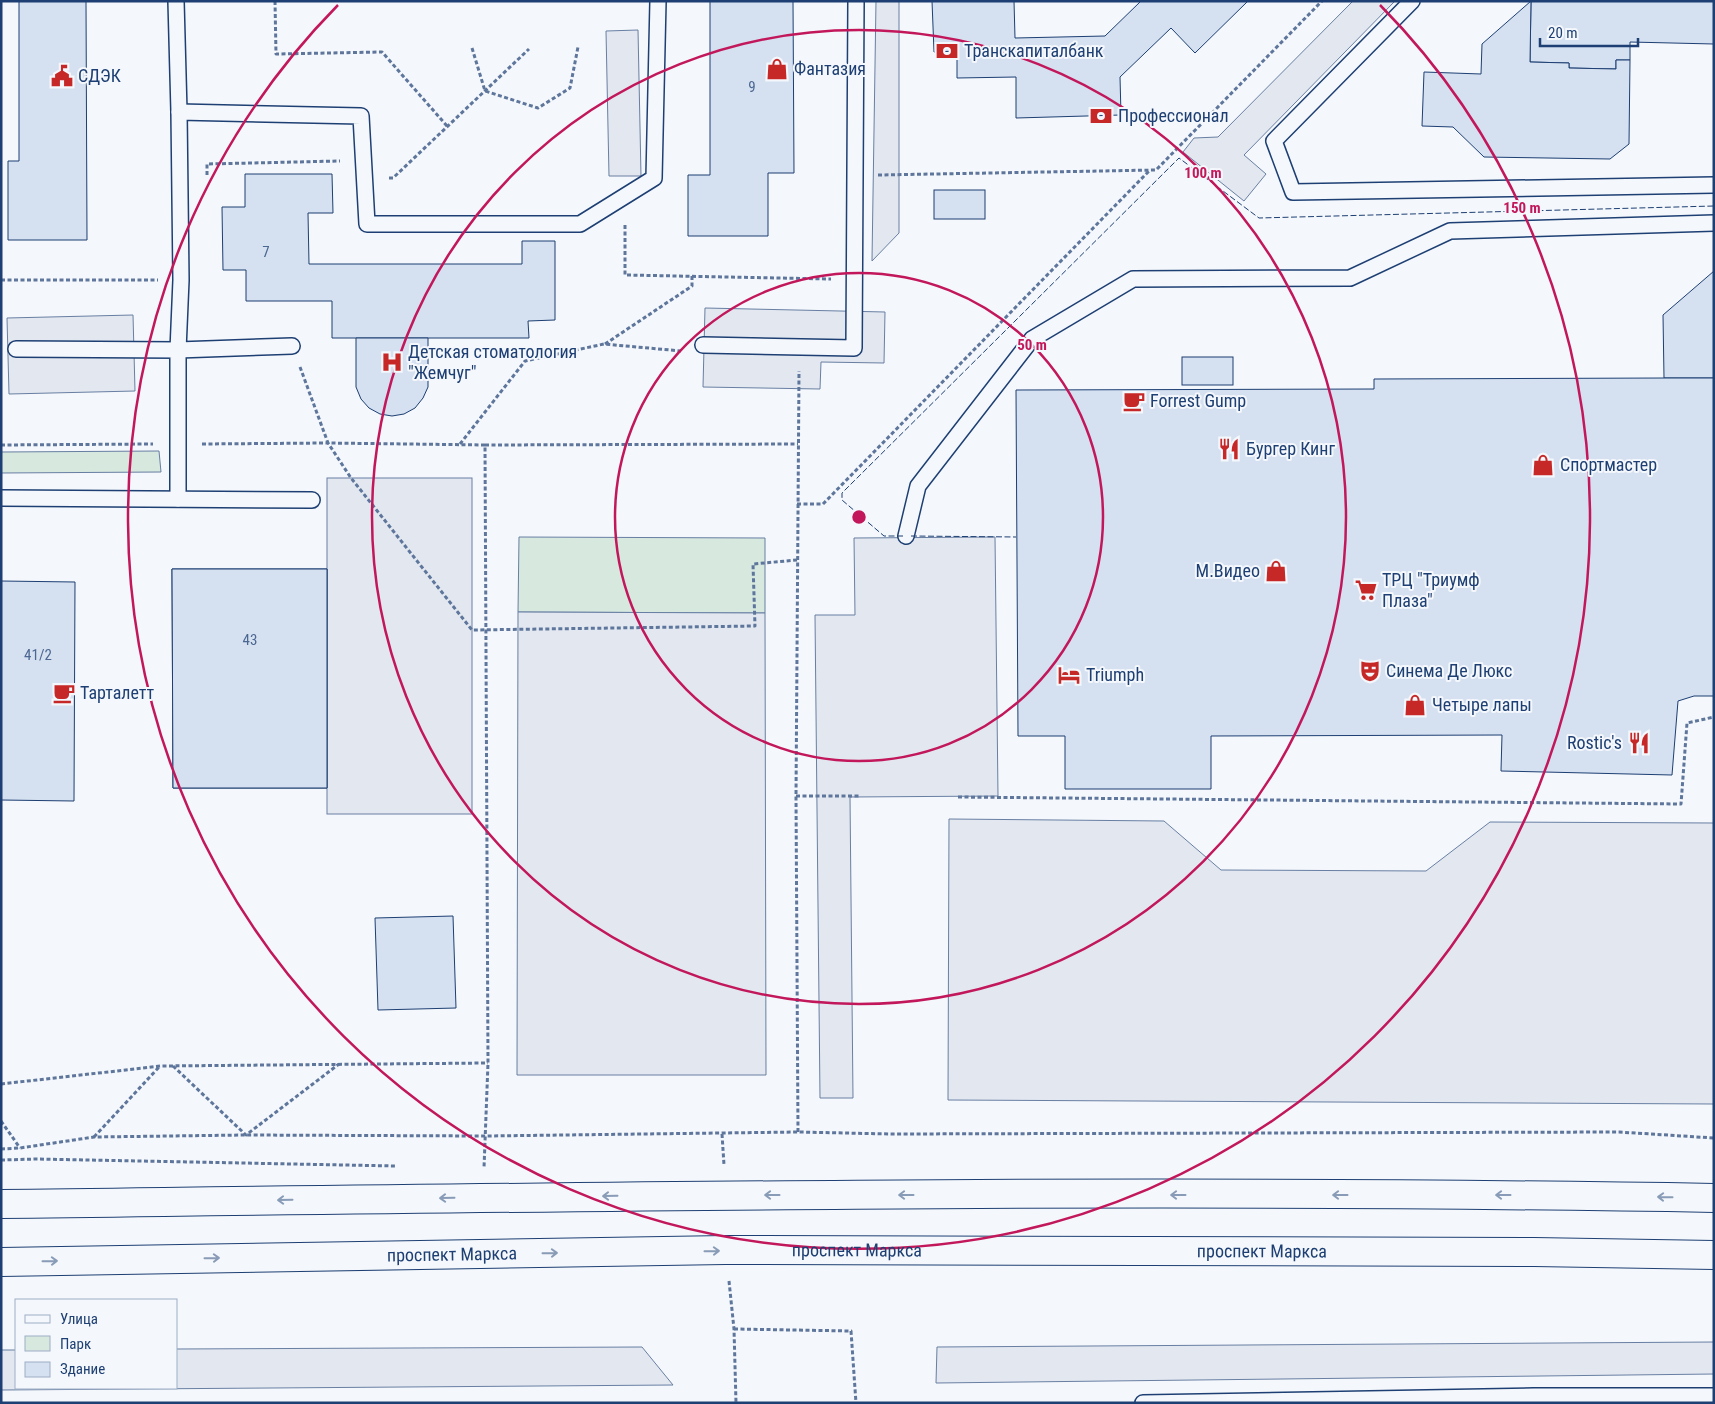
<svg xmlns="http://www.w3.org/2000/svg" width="1715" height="1404" viewBox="0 0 1715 1404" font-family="'Roboto Condensed',sans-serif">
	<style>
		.green { fill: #d7e8df; stroke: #687fa3 }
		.parking { fill: #e3e8f0; stroke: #687fa3 }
		.building { fill: #d5e0f0; stroke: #1d3f73 }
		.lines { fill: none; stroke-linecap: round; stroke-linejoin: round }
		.lane-casing { stroke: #1d3f73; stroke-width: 18 }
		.primary-casing { stroke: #1d3f73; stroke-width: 30 }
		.path { stroke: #5e769c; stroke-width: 3; stroke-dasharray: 4 2.5; stroke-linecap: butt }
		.lane { stroke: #f4f7fb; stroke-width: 15 }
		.primary { stroke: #f4f7fb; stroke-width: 28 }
		.fence { stroke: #1d3f73; stroke-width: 1; stroke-dasharray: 6 2.5; stroke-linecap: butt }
		.oneway { stroke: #889bb7 }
		.ring { fill: none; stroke: #c2185b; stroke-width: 2.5 }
		.labels { text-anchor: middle; stroke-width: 4; stroke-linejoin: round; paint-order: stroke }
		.number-label { font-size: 15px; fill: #4b6792 }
		.poi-label { font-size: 18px; fill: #1d3f73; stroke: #f4f7fb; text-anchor: start }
		.street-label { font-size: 18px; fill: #1d3f73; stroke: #f4f7fb }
		.centre { fill: #c2185b; stroke: #f4f7fb; stroke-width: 2.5 }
		.ring-label { font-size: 15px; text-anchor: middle; font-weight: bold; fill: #c2185b; stroke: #f4f7fb; stroke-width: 4; stroke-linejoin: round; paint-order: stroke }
	</style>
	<rect width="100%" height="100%" fill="#f4f7fb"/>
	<g class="green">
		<polygon points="159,451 161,472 1,473 1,452"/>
		<polygon points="519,537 765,538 765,613 518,612"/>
	</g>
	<g class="parking">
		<polygon points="876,1 899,1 899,233 872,261"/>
		<polygon points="1353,1 1395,1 1244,155 1266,174 1244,201 1183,152 1194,138 1218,137"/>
		<polygon points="638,30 641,176 609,176 606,31"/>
		<polygon points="705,308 885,312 884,363 821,362 820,389 703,387"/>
		<polygon points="133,315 135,391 9,394 7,318"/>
		<rect x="327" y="478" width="145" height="336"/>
		<polygon points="995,537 998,796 850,797 853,1098 820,1098 815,615 855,615 854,538"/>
		<polygon points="518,612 765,613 766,1075 517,1075"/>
		<polygon points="949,819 1164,821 1221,870 1426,871 1490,822 1714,823 1714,1104 948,1100"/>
		<polygon points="1714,1342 1714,1374 936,1383 937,1347"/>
		<polygon points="642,1347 673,1385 1,1390 1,1350 16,1350 16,1388 176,1388 176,1349"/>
	</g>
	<g class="building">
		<polygon points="19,1 86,1 87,240 8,240 8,161 19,161"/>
		<polygon points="710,1 793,1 794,173 768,173 768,236 688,236 688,175 710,175"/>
		<polygon points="932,1 1014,1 1015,38 1105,36 1141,1 1248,1 1195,53 1171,28 1120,77 1121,115 1016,118 1016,77 957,78 957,51 934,52"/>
		<polygon points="1531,1 1714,1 1714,44 1630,42 1630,60 1616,60 1616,69 1569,68 1569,63 1530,62"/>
		<polygon points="1531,1 1530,62 1569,63 1569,68 1616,69 1616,60 1630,60 1629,144 1610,159 1484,157 1453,127 1422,126 1424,72 1481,74 1482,44"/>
		<polygon points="245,174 332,174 333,213 308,213 309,264 522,264 522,241 555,241 555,320 528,321 529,338 332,338 332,301 246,301 246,270 223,270 222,207 245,207"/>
		<rect x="934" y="190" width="51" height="29"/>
		<polygon points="1714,271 1714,378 1664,378 1663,315"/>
		<polygon points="356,338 428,338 428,387 423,398 415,408 404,414 392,416 380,414 369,408 361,399 356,387"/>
		<rect x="1182" y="357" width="51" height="28"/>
		<polygon points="1664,378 1714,378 1714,696 1694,696 1678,701 1672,775 1501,771 1502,735 1211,736 1211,789 1065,789 1065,736 1018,736 1016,390 1374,389 1374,379"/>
		<polygon points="172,569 327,569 327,788 173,788"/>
		<polygon points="172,569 327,569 327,788 173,788"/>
		<polygon points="1,581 75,582 74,801 1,800"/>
		<polygon points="453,916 456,1008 378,1010 375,918"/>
	</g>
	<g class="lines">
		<g class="lane-casing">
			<g id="lane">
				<polyline points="176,1 179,112"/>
				<polyline points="1412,1 1274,141 1293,192 1714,185"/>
				<polyline points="703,345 854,348 856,1"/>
				<polyline points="292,346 178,350 181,280 179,112 361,116 367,224 580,224 654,178 658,1"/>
				<polyline points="16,349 178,350 178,499"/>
				<polyline points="1,498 312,500"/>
				<polyline points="906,536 918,486 1032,339 1133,279 1350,278 1450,231 1714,223"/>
				<polyline points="1143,1403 1534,1396 1714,1396"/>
			</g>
		</g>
		<g class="primary-casing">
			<g id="primary">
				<path d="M1 1204C572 1197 1143 1188 1714 1198"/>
				<path id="s1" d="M1 1262 725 1250 1534 1252 1714 1255"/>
			</g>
		</g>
		<g class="path">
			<polyline points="275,1 276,54 382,52 447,126"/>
			<polyline points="472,48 485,91 538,108 570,88 578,47"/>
			<polyline points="207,175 207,164 340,161"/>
			<polyline points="878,175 1156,170 1322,1"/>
			<polyline points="389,178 393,178 529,49"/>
			<polyline points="625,225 625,275 831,279"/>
			<polyline points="1,280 158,280"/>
			<polyline points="605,344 692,286 692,276"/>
			<polyline points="300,367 328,443 485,445 488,1063 484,1168"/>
			<polyline points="202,444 328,443 351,478 472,630 755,626 753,564 797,560"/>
			<polyline points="460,444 525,361 604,344 681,351"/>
			<polyline points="1,445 153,444"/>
			<polyline points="485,445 798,444"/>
			<polyline points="797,504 823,504 1150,170"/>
			<polyline points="796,796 860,796"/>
			<polyline points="958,797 1681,804 1687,723 1714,717"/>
			<polyline points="173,1066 246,1135 339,1064"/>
			<polyline points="1,1084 161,1066 488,1063"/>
			<polyline points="1,1121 20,1148"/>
			<polyline points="798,1132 796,796 799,371"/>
			<polyline points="722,1134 724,1165"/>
			<polyline points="94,1137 160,1066"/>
			<polyline points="1,1149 20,1148 94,1137 246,1135 485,1136 798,1132 891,1134 1619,1132 1714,1138"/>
			<polyline points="1,1160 37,1159 395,1166"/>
			<polyline points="729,1281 734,1329 736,1403"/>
			<polyline points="734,1329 851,1331 856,1403"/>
		</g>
		<use href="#lane" class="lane"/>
		<use href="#primary" class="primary"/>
		<g class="fence">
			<polyline points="903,536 884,536 842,500 842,493 1179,158 1259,218 1714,206"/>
			<polyline points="911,536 1016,537"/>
		</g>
	</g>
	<defs><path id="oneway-shaft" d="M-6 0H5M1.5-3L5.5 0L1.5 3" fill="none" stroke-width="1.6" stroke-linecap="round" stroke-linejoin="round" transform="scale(1.25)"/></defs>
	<g class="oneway">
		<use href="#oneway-shaft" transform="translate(772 1195) rotate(-180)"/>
		<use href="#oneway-shaft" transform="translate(906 1195) rotate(180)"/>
		<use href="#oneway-shaft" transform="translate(1178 1195) rotate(-180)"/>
		<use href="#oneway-shaft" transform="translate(1340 1195) rotate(-180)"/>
		<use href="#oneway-shaft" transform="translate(1503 1195) rotate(-180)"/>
		<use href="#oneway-shaft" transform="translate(610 1196) rotate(179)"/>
		<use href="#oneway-shaft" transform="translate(1665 1197) rotate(-179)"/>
		<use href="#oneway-shaft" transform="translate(447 1198) rotate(179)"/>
		<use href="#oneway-shaft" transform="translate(285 1200) rotate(179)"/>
		<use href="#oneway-shaft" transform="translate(712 1251) rotate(-1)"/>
		<use href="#oneway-shaft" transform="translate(550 1253) rotate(-1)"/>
		<use href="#oneway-shaft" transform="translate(212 1258) rotate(-1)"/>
		<use href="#oneway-shaft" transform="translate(50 1261) rotate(-1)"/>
	</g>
	<g class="ring">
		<circle cx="859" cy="517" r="244"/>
		<circle cx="859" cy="517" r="487"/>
		<path d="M1380 5A731 731 0 1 1 338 5"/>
	</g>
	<defs>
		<g id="bank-bare" transform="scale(1.725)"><path d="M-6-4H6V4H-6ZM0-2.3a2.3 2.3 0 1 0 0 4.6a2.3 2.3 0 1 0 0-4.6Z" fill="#c62828" stroke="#f4f7fb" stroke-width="2.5" paint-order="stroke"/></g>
		<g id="shop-bare" transform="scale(1.725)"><path d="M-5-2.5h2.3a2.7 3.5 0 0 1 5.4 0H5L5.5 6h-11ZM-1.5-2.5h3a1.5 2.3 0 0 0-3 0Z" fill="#c62828" stroke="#f4f7fb" stroke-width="2.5" paint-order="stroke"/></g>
		<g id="civic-bare" transform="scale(1.725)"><path d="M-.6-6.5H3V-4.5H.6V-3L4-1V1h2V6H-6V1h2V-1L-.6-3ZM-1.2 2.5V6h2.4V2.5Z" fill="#c62828" stroke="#f4f7fb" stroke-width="2.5" paint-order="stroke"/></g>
		<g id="hospital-bare" transform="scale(1.725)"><path d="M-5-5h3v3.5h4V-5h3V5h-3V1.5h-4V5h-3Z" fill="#c62828" stroke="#f4f7fb" stroke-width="2.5" paint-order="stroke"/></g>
		<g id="cafe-bare" transform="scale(1.725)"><path d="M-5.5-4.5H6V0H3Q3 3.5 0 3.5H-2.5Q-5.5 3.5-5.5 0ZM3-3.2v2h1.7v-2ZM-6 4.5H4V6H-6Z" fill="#c62828" stroke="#f4f7fb" stroke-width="2.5" paint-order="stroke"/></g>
		<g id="restaurant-bare" transform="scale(1.725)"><path d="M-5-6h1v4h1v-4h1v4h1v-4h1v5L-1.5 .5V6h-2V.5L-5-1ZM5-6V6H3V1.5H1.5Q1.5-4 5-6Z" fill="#c62828" stroke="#f4f7fb" stroke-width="2.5" paint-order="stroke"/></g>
		<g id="supermarket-bare" transform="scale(1.725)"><path d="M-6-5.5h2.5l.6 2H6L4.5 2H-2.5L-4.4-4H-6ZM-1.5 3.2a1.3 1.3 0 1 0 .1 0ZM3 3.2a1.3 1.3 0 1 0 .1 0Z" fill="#c62828" stroke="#f4f7fb" stroke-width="2.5" paint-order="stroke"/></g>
		<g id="theatre-bare" transform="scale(1.725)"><path d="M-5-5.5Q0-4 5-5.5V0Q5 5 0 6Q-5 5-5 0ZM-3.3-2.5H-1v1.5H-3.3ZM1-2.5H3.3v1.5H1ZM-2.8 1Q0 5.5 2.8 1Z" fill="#c62828" stroke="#f4f7fb" stroke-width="2.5" paint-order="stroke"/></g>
		<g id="hotel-bare" transform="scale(1.725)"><path d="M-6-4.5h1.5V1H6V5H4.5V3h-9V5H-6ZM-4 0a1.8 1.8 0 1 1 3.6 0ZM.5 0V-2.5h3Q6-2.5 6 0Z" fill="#c62828" stroke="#f4f7fb" stroke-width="2.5" paint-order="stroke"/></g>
	</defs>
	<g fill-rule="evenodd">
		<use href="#bank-bare" x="947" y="51"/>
		<use href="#shop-bare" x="777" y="69"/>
		<use href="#civic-bare" x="62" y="76"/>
		<use href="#bank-bare" x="1101" y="116"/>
		<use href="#hospital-bare" x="392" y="362"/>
		<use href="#cafe-bare" x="1134" y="401"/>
		<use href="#restaurant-bare" x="1229" y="449"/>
		<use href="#shop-bare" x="1543" y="465"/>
		<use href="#shop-bare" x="1276" y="571"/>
		<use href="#supermarket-bare" x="1366" y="590"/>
		<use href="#theatre-bare" x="1370" y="671"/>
		<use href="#hotel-bare" x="1069" y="675"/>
		<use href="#cafe-bare" x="64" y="693"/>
		<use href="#shop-bare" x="1415" y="705"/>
		<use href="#restaurant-bare" x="1639" y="743"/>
	</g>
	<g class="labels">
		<g class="number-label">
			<text x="752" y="92">9</text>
			<text x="266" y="257">7</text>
			<text x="250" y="645">43</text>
			<text x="38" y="660">41/2</text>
		</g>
		<g class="poi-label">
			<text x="964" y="57">Транскапиталбанк</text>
			<text x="794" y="75">Фантазия</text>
			<text x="78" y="82">СДЭК</text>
			<text x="1118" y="122">Профессионал</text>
			<text x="408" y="358">Детская стоматология<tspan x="408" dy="21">"Жемчуг"</tspan></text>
			<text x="1150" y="407">Forrest Gump</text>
			<text x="1246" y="455">Бургер Кинг</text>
			<text x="1560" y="471">Спортмастер</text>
			<text x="1260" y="577" text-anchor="end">М.Видео</text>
			<text x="1382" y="586">ТРЦ "Триумф<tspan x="1382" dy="21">Плаза"</tspan></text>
			<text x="1386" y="677">Синема Де Люкс</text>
			<text x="1086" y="681">Triumph</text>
			<text x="80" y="699">Тарталетт</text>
			<text x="1432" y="711">Четыре лапы</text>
			<text x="1622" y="749" text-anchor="end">Rostic's</text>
		</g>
		<g class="street-label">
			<text dy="6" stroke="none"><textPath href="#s1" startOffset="856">проспект Маркса</textPath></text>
			<text dy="6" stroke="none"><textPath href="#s1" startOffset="1261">проспект Маркса</textPath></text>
			<text dy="6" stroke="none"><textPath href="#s1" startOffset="451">проспект Маркса</textPath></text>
		</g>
	</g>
	<circle cx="859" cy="517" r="8" class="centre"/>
	<g class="ring-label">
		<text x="1203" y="178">100 m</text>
		<text x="1522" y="213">150 m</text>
		<text x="1032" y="350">50 m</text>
	</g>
	<rect width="1715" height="1404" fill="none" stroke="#1d3f73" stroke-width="5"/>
	<rect x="15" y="1299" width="162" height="90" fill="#f4f7fb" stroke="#9eadc5"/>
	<rect x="25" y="1315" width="25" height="8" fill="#f4f7fb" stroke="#9eadc5"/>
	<text x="60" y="1324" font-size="15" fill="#1d3f73">Улица</text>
	<rect x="25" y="1336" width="25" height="15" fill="#d7e8df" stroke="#9eadc5"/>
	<text x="60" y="1349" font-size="15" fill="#1d3f73">Парк</text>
	<rect x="25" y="1362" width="25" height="15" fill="#d5e0f0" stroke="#9eadc5"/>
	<text x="60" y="1374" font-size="15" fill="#1d3f73">Здание</text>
	<path d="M1540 38v8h98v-8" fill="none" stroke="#1d3f73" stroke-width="2.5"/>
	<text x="1548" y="38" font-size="15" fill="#1d3f73" stroke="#f4f7fb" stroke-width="4" paint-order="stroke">20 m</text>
</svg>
